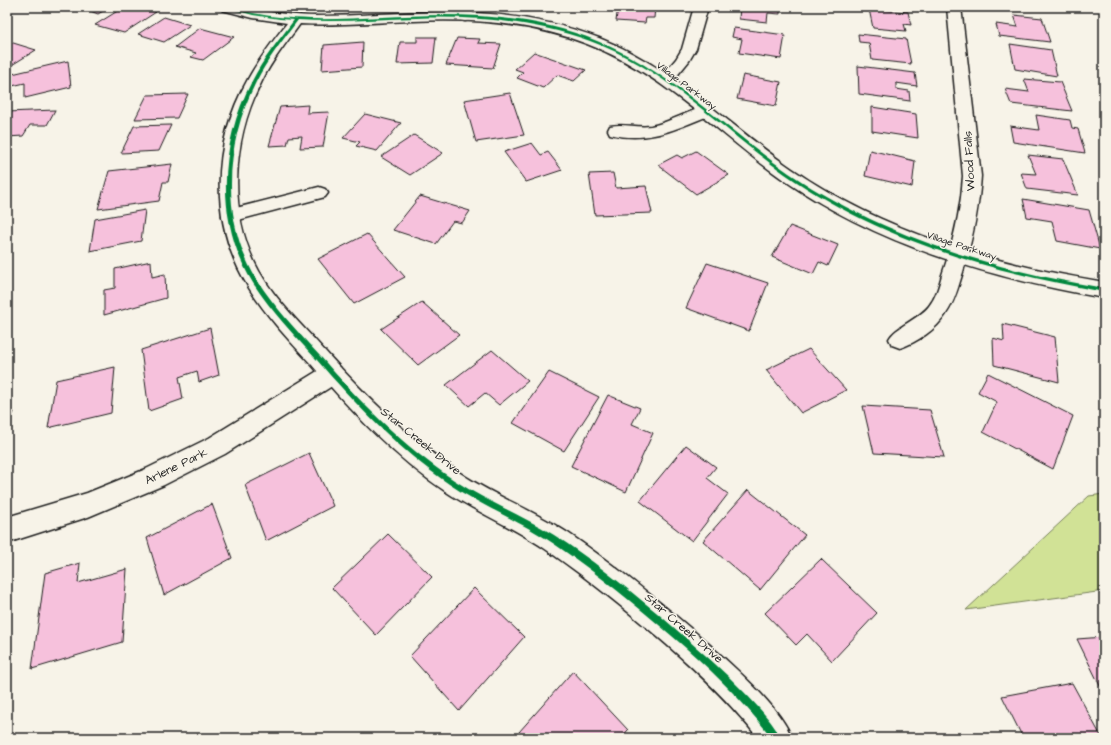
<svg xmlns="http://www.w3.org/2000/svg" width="1111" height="745" viewBox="0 0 1111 745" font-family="'Architects Daughter',sans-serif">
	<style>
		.green { fill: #d1e296; stroke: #767f59 }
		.building { fill: #f6c1dc; stroke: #1c1c1c }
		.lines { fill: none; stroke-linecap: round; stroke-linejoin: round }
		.street-casing { stroke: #1c1c1c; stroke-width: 3 }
		.secondary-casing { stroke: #1c1c1c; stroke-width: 3 }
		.street { fill: #f7f3e8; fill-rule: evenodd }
		.secondary { fill: #f7f3e8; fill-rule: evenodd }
		.cycleway-casing { stroke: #f7f3e8; stroke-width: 2 }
		.cycleway { fill: #00873e; fill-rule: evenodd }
		.labels { text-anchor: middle; stroke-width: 3; stroke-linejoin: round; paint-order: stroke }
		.far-street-label { font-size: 10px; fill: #1c1c1c; stroke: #f7f3e8 }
		.street-label { font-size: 12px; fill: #1c1c1c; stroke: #f7f3e8 }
	</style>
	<rect width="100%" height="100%" fill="#f7f3e8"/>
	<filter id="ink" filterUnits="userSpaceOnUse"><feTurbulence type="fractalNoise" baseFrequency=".025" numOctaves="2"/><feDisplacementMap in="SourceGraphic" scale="8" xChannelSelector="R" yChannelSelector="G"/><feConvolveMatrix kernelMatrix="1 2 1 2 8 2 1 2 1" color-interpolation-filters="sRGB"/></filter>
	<g filter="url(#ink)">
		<polygon class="green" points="1104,494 1104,591 966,610 1089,496"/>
		<g class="building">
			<polygon points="80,7 110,7 98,14"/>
			<polygon points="124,7 137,7 156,12 124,33 95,25"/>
			<polygon points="618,7 655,7 654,18 646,18 645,23 616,21"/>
			<polygon points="740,7 780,7 780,14 768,13 767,22 739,19"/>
			<polygon points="869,9 908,12 911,25 904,24 906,31 873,28"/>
			<polygon points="1014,15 1042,18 1050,42 999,36 996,24 1018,27"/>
			<polygon points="164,17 190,25 164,42 138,34"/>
			<polygon points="200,28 234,37 203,60 191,57 196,53 175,47"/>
			<polygon points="734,28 785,35 781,59 739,53 742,39 732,37"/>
			<polygon points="858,34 906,39 911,64 872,60 869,43 859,42"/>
			<polygon points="417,37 436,37 433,63 397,64 400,42 417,42"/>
			<polygon points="457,38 480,39 478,43 501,44 493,68 446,65"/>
			<polygon points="10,42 36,50 7,68 7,44"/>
			<polygon points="363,42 362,67 322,70 324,45"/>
			<polygon points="1010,44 1051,50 1057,76 1015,69"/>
			<polygon points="534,52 586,70 574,81 557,75 543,88 517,78 523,72 515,69"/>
			<polygon points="68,61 71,87 25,98 25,83 12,86 12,74"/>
			<polygon points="858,66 915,73 917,86 896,83 896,89 909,91 910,101 859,94"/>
			<polygon points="743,75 781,82 776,106 737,99"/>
			<polygon points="1024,79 1060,82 1072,111 1011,104 1005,89 1029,92"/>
			<polygon points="510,93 524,135 476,142 464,100"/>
			<polygon points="188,94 177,118 135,119 147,95"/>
			<polygon points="308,105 307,113 329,112 323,147 300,148 302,136 289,137 287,145 269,146 280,107"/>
			<polygon points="872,107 916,114 918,138 872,131"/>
			<polygon points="55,110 47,125 30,125 23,136 7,137 7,112"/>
			<polygon points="365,114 401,123 377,151 356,146 360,142 343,138"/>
			<polygon points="1036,115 1070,120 1072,128 1078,129 1085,153 1013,142 1010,126 1039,130"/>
			<polygon points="171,125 159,151 121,153 134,126"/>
			<polygon points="414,135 443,153 410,175 381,157"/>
			<polygon points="532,143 541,155 548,152 562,170 526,182 504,152"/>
			<polygon points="870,150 915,161 912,187 865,176"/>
			<polygon points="696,151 729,175 696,194 658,165 677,155 682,158"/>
			<polygon points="1028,155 1063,159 1078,195 1027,189 1021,173 1036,174"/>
			<polygon points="172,164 168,182 163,182 159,201 98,209 109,171"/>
			<polygon points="613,173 616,188 646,186 652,213 595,215 589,174"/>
			<polygon points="420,196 470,211 462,223 453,221 436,244 393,230"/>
			<polygon points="1023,199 1089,210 1100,249 1057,241 1052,221 1027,217"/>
			<polygon points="145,210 141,241 90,251 95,219"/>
			<polygon points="790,226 838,245 828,266 819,262 813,274 772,257"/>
			<polygon points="367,234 405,277 354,304 318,259"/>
			<polygon points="151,261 152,277 165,274 166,298 104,315 104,290 115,288 115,269"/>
			<polygon points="707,263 768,283 749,331 686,308"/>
			<polygon points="422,302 459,335 418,365 381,329"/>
			<polygon points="1003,324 1055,337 1059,382 994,365 993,338 1004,341"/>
			<polygon points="210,328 219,375 199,382 197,371 179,377 183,399 149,411 141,350"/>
			<polygon points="809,349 846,390 801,413 766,370"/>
			<polygon points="492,350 528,381 499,405 485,393 469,406 446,385"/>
			<polygon points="115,367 111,413 48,428 56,380"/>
			<polygon points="549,372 599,397 564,451 513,423"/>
			<polygon points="988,373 1073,416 1053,469 983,432 997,402 978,392"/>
			<polygon points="608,395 640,408 632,424 653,433 626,492 571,466"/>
			<polygon points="863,406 930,410 944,457 874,453"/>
			<polygon points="7,412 14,412 7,427"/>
			<polygon points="686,445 716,467 707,478 728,494 692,541 640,501"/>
			<polygon points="309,453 333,506 266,541 245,485"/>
			<polygon points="748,490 805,535 760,590 703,541"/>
			<polygon points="212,504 232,558 164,595 147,538"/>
			<polygon points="388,534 432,577 376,635 332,588"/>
			<polygon points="821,559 877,613 832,661 807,634 796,645 765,613"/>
			<polygon points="80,563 78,583 127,569 122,642 32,669 45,573"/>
			<polygon points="474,588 524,637 459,711 410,656"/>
			<polygon points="11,600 7,620 7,601"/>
			<polygon points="1104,637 1104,694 1077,639"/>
			<polygon points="573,671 628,730 621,738 525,738 519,732"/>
			<polygon points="1072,683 1102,738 1023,738 1002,696"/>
		</g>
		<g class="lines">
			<g class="street-casing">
				<g id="street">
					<polygon points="461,7 475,7 470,20 465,21 460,20 458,17"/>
					<polygon points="694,7 708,7 696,49 689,61 671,83 666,85 661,83 658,80 676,59 682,49"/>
					<path d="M947 7H961L981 176C979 209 972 240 963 272 958 287 955 301 946 314 936 330 917 342 900 348L892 345 889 339C895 327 919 319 929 306 936 297 939 286 942 275 953 243 961 210 963 176Z"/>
					<path d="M707 106 713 108 715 111 713 114C677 128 649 144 610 134L608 130 610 126C623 123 637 128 651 126 670 122 688 111 707 106Z"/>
					<polygon points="319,187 325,189 328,193 325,197 231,222 224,221 222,216 224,211"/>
					<polygon points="332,365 340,367 343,374 340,381 225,454 164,485 88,517 7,543 7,517 87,493 146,469 209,438 324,367"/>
				</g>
			</g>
			<g class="secondary-casing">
				<path id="secondary" d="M220 7C252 7 283 16 315 16 358 16 401 12 444 12 496 12 550 19 599 38 672 66 728 125 792 169 885 233 994 264 1104 282V298C990 278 877 245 781 178 717 133 662 72 587 44 532 23 473 18 414 21 377 22 338 26 300 24 287 42 272 60 262 81 232 139 227 213 259 271 276 301 302 325 325 351 366 396 409 439 460 473 494 496 533 510 568 533 618 567 665 606 711 646 737 670 779 706 792 738H758C731 703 699 673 666 644 629 612 591 581 551 553 518 529 479 514 445 491 394 457 351 411 311 364 289 340 266 316 249 288 209 224 211 144 248 79 259 59 273 41 287 23L253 18 222 10Z"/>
			</g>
			<use href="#street" class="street"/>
			<use href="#secondary" class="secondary"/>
			<g class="cycleway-casing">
				<path id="cycleway" d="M225 7C235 7 244 11 253 13 271 17 291 18 310 19 354 20 399 15 443 15 495 15 549 21 597 41 671 71 724 128 789 173 858 220 939 251 1020 271 1048 278 1076 283 1104 288V292C992 272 879 240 785 174 721 129 665 68 590 41 534 21 475 16 416 18 377 19 337 23 298 20 283 40 267 60 256 82 225 143 220 220 257 280 275 308 298 332 320 356 360 402 403 446 454 480 486 501 521 515 554 535 590 558 623 585 656 612 681 634 706 655 730 678 746 694 771 718 781 738H772C743 700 708 667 672 636 636 605 599 575 560 548 525 523 484 508 449 484 398 449 356 405 316 359 294 335 271 311 253 283 215 222 219 144 252 81 263 59 279 40 294 20L280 19 253 15Z"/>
			</g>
			<use href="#cycleway" class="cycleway"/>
		</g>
	</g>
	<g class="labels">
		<g class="far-street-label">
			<text transform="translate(687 85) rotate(37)" y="4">Village Parkway</text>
			<text transform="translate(962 245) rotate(18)" y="4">Village Parkway</text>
		</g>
		<g class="street-label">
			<text transform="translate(969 161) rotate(-93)" y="4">Wood Falls</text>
			<text transform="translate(421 441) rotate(39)" y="4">Star Creek Drive</text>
			<text transform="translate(176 466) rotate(-26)" y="4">Arlene Park</text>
			<text transform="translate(684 628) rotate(41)" y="4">Star Creek Drive</text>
		</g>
	</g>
	<rect width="1111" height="745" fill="none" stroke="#f7f3e8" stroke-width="24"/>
	<rect x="12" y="12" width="1087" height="721" fill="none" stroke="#1c1c1c" stroke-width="1.5" filter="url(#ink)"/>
</svg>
